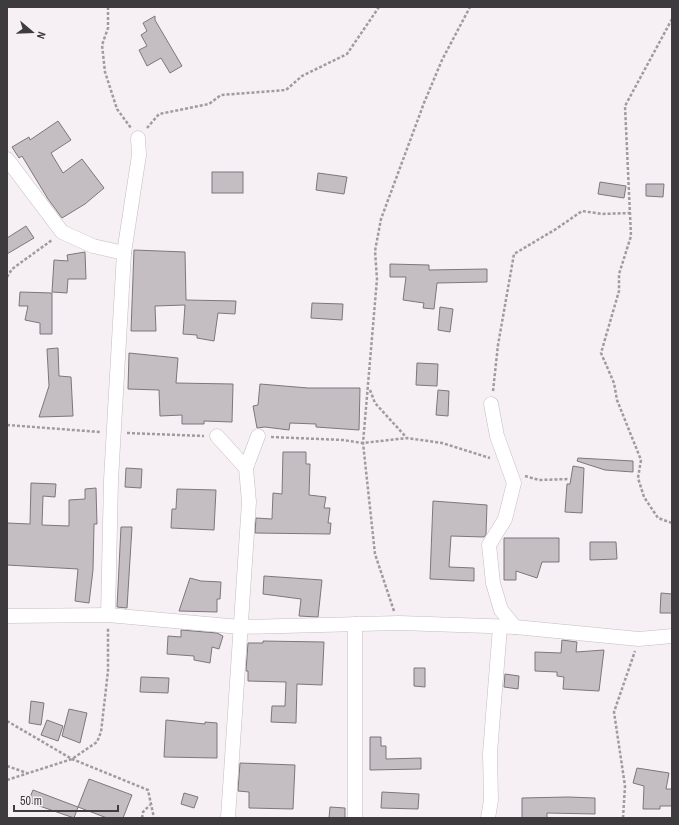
<svg xmlns="http://www.w3.org/2000/svg" width="679" height="825" viewBox="0 0 679 825" font-family="'Archivo Narrow',sans-serif">
	<style>
		.building { fill: #c4bdc2; stroke: #7d777c }
		.lines { fill: none; stroke-linecap: round; stroke-linejoin: round }
		.minor-casing { stroke: #c4bdc2; stroke-width: 15 }
		.path { stroke: #9f9b9e; stroke-width: 2.5; stroke-dasharray: 3 2; stroke-linecap: butt }
		.minor { stroke: #fff; stroke-width: 14 }
	</style>
	<rect width="100%" height="100%" fill="#f6eff4"/>
	<g class="building">
		<polygon points="155,16 155,20 182,66 170,73 161,58 147,66 139,50 147,46 141,35 147,31 143,23"/>
		<polygon points="58,121 71,140 51,153 63,173 82,159 104,188 85,204 62,218 48,199 22,156 19,158 12,147 29,137 30,140"/>
		<rect x="212" y="172" width="31" height="21"/>
		<polygon points="318,173 347,177 344,194 316,190"/>
		<polygon points="600,182 626,186 624,198 598,194"/>
		<polygon points="646,184 664,184 663,197 646,196"/>
		<polygon points="26,226 34,238 7,254 7,238"/>
		<polygon points="134,250 185,252 186,300 236,301 235,314 218,313 214,341 197,338 197,335 183,334 185,305 155,306 156,331 131,331"/>
		<polygon points="85,252 86,279 68,279 67,293 52,292 54,260 68,261 67,255"/>
		<polygon points="390,264 429,265 429,270 487,269 487,282 437,283 434,309 423,308 424,303 403,300 406,277 390,277"/>
		<polygon points="20,292 52,293 52,334 40,334 40,323 25,320 28,306 19,306"/>
		<polygon points="312,303 343,304 342,320 311,318"/>
		<polygon points="440,307 453,309 450,332 438,330"/>
		<polygon points="58,348 59,376 71,377 73,416 39,417 49,386 47,349"/>
		<polygon points="129,353 178,358 176,383 233,384 232,422 204,421 204,424 182,424 182,415 160,416 159,390 128,389"/>
		<polygon points="417,363 438,364 437,386 416,385"/>
		<polygon points="260,384 308,388 360,388 359,430 316,427 316,424 290,423 289,430 265,427 257,428 253,406 258,405"/>
		<polygon points="438,390 449,391 448,416 436,415"/>
		<polygon points="283,452 306,452 306,464 310,464 309,495 326,497 324,508 330,508 328,523 331,523 330,534 255,533 256,518 272,519 273,493 282,494"/>
		<polygon points="578,458 633,461 633,472 605,470 577,461"/>
		<polygon points="573,466 584,468 582,513 565,512 567,484 570,484"/>
		<polygon points="126,468 142,469 141,488 125,487"/>
		<polygon points="31,483 56,484 55,497 43,496 42,525 69,526 69,500 85,499 85,489 96,488 97,524 94,524 93,570 89,603 75,601 78,569 7,565 7,523 30,524"/>
		<polygon points="177,489 216,490 214,530 171,528 172,509 176,509"/>
		<polygon points="433,501 487,505 486,534 484,537 451,536 449,567 474,568 474,581 430,579"/>
		<polygon points="121,527 132,527 127,608 117,607"/>
		<polygon points="504,538 559,538 559,562 542,562 537,578 516,571 516,580 504,580"/>
		<polygon points="590,542 616,542 617,559 590,560"/>
		<polygon points="264,576 322,580 318,617 299,616 301,599 263,594"/>
		<polygon points="190,578 201,581 221,582 220,599 217,599 217,612 179,611"/>
		<polygon points="661,593 672,594 672,613 660,613"/>
		<polygon points="181,630 217,633 223,636 219,649 212,647 210,663 194,660 194,656 167,654 168,636 181,637"/>
		<polygon points="562,640 577,642 576,652 604,650 599,691 563,689 564,677 557,676 557,672 535,671 535,652 561,653"/>
		<polygon points="263,641 324,642 322,685 297,684 296,723 271,722 272,706 285,706 286,682 248,681 248,671 246,671 248,643 263,643"/>
		<polygon points="414,668 425,668 425,687 414,686"/>
		<polygon points="505,674 519,676 518,689 504,687"/>
		<polygon points="141,677 169,678 168,693 140,692"/>
		<polygon points="31,701 44,703 41,725 29,723"/>
		<polygon points="69,709 87,713 80,743 62,736"/>
		<polygon points="47,720 63,726 58,741 41,735"/>
		<polygon points="166,720 205,724 205,722 217,723 217,758 164,757"/>
		<polygon points="370,737 381,737 381,746 386,746 386,759 421,758 421,769 370,770"/>
		<polygon points="240,763 295,765 293,809 249,808 249,792 238,791"/>
		<polygon points="637,768 669,773 666,789 672,789 672,806 660,806 660,809 643,809 644,786 633,783"/>
		<polygon points="89,779 132,795 123,818 107,818 78,807"/>
		<polygon points="33,790 78,807 74,818 28,802"/>
		<polygon points="382,792 419,794 418,809 381,808"/>
		<polygon points="184,793 198,797 194,808 181,804"/>
		<polygon points="568,797 595,798 595,814 547,813 547,818 522,818 522,798"/>
		<polygon points="330,807 345,808 345,818 329,818"/>
	</g>
	<g class="lines">
		<g class="minor-casing">
			<g id="minor">
				<polyline points="7,159 62,232 93,246 124,253"/>
				<polyline points="491,404 497,436 514,483 505,519 489,545 493,583 501,610 515,627"/>
				<polyline points="217,436 246,468 249,502 228,818"/>
				<polyline points="246,468 258,436"/>
				<polyline points="108,615 111,480 124,253 139,155 138,138"/>
				<polyline points="7,616 108,615 240,627 399,623 515,627 639,639 672,636"/>
				<polyline points="355,818 355,624"/>
				<polyline points="488,818 491,800 490,753 500,627"/>
			</g>
		</g>
		<g class="path">
			<polyline points="108,7 108,28 102,45 105,72 117,109 131,128"/>
			<polyline points="672,19 625,106 631,236 619,274 619,291 601,353 614,383 617,400 641,460 638,478 644,497 658,518 672,523"/>
			<polyline points="147,128 159,114 209,104 221,95 286,90 302,76 347,54 379,7"/>
			<polyline points="7,277 12,269 52,240"/>
			<polyline points="370,390 375,403 406,437"/>
			<polyline points="493,391 498,345 514,254 556,229 582,211 602,214 630,213"/>
			<polyline points="7,425 100,432"/>
			<polyline points="127,433 204,436"/>
			<polyline points="271,437 343,440 363,443 407,438 442,443 490,458"/>
			<polyline points="525,476 539,480 569,479"/>
			<polyline points="394,611 375,554 363,443 377,279 375,251 381,219 424,103 442,60 470,7"/>
			<polyline points="7,721 72,759 148,790 154,818"/>
			<polyline points="7,766 27,773"/>
			<polyline points="7,780 72,759 97,742 101,732 108,671 108,628"/>
			<polyline points="142,818 143,812 150,805"/>
			<polyline points="623,818 625,786 614,712 635,651"/>
		</g>
		<use href="#minor" class="minor"/>
	</g>
	<rect width="679" height="825" fill="none" stroke="#3d3b3d" stroke-width="16"/>
	<g transform="translate(32 32) rotate(109)" stroke="#f6eff4" stroke-width="3" paint-order="stroke">
	<path d="M0-3L7 15L0 10L-7 15Z" fill="#3d3b3d"/>
	<text y="-6" font-size="11" font-weight="bold" text-anchor="middle" fill="#3d3b3d">N</text>
	</g>
	<path d="M14 805v6h104v-6" fill="none" stroke="#3d3b3d" stroke-width="2"/>
	<text x="20" y="805" font-size="12" fill="#3d3b3d" stroke="#f6eff4" stroke-width="3" paint-order="stroke">50 m</text>
</svg>
